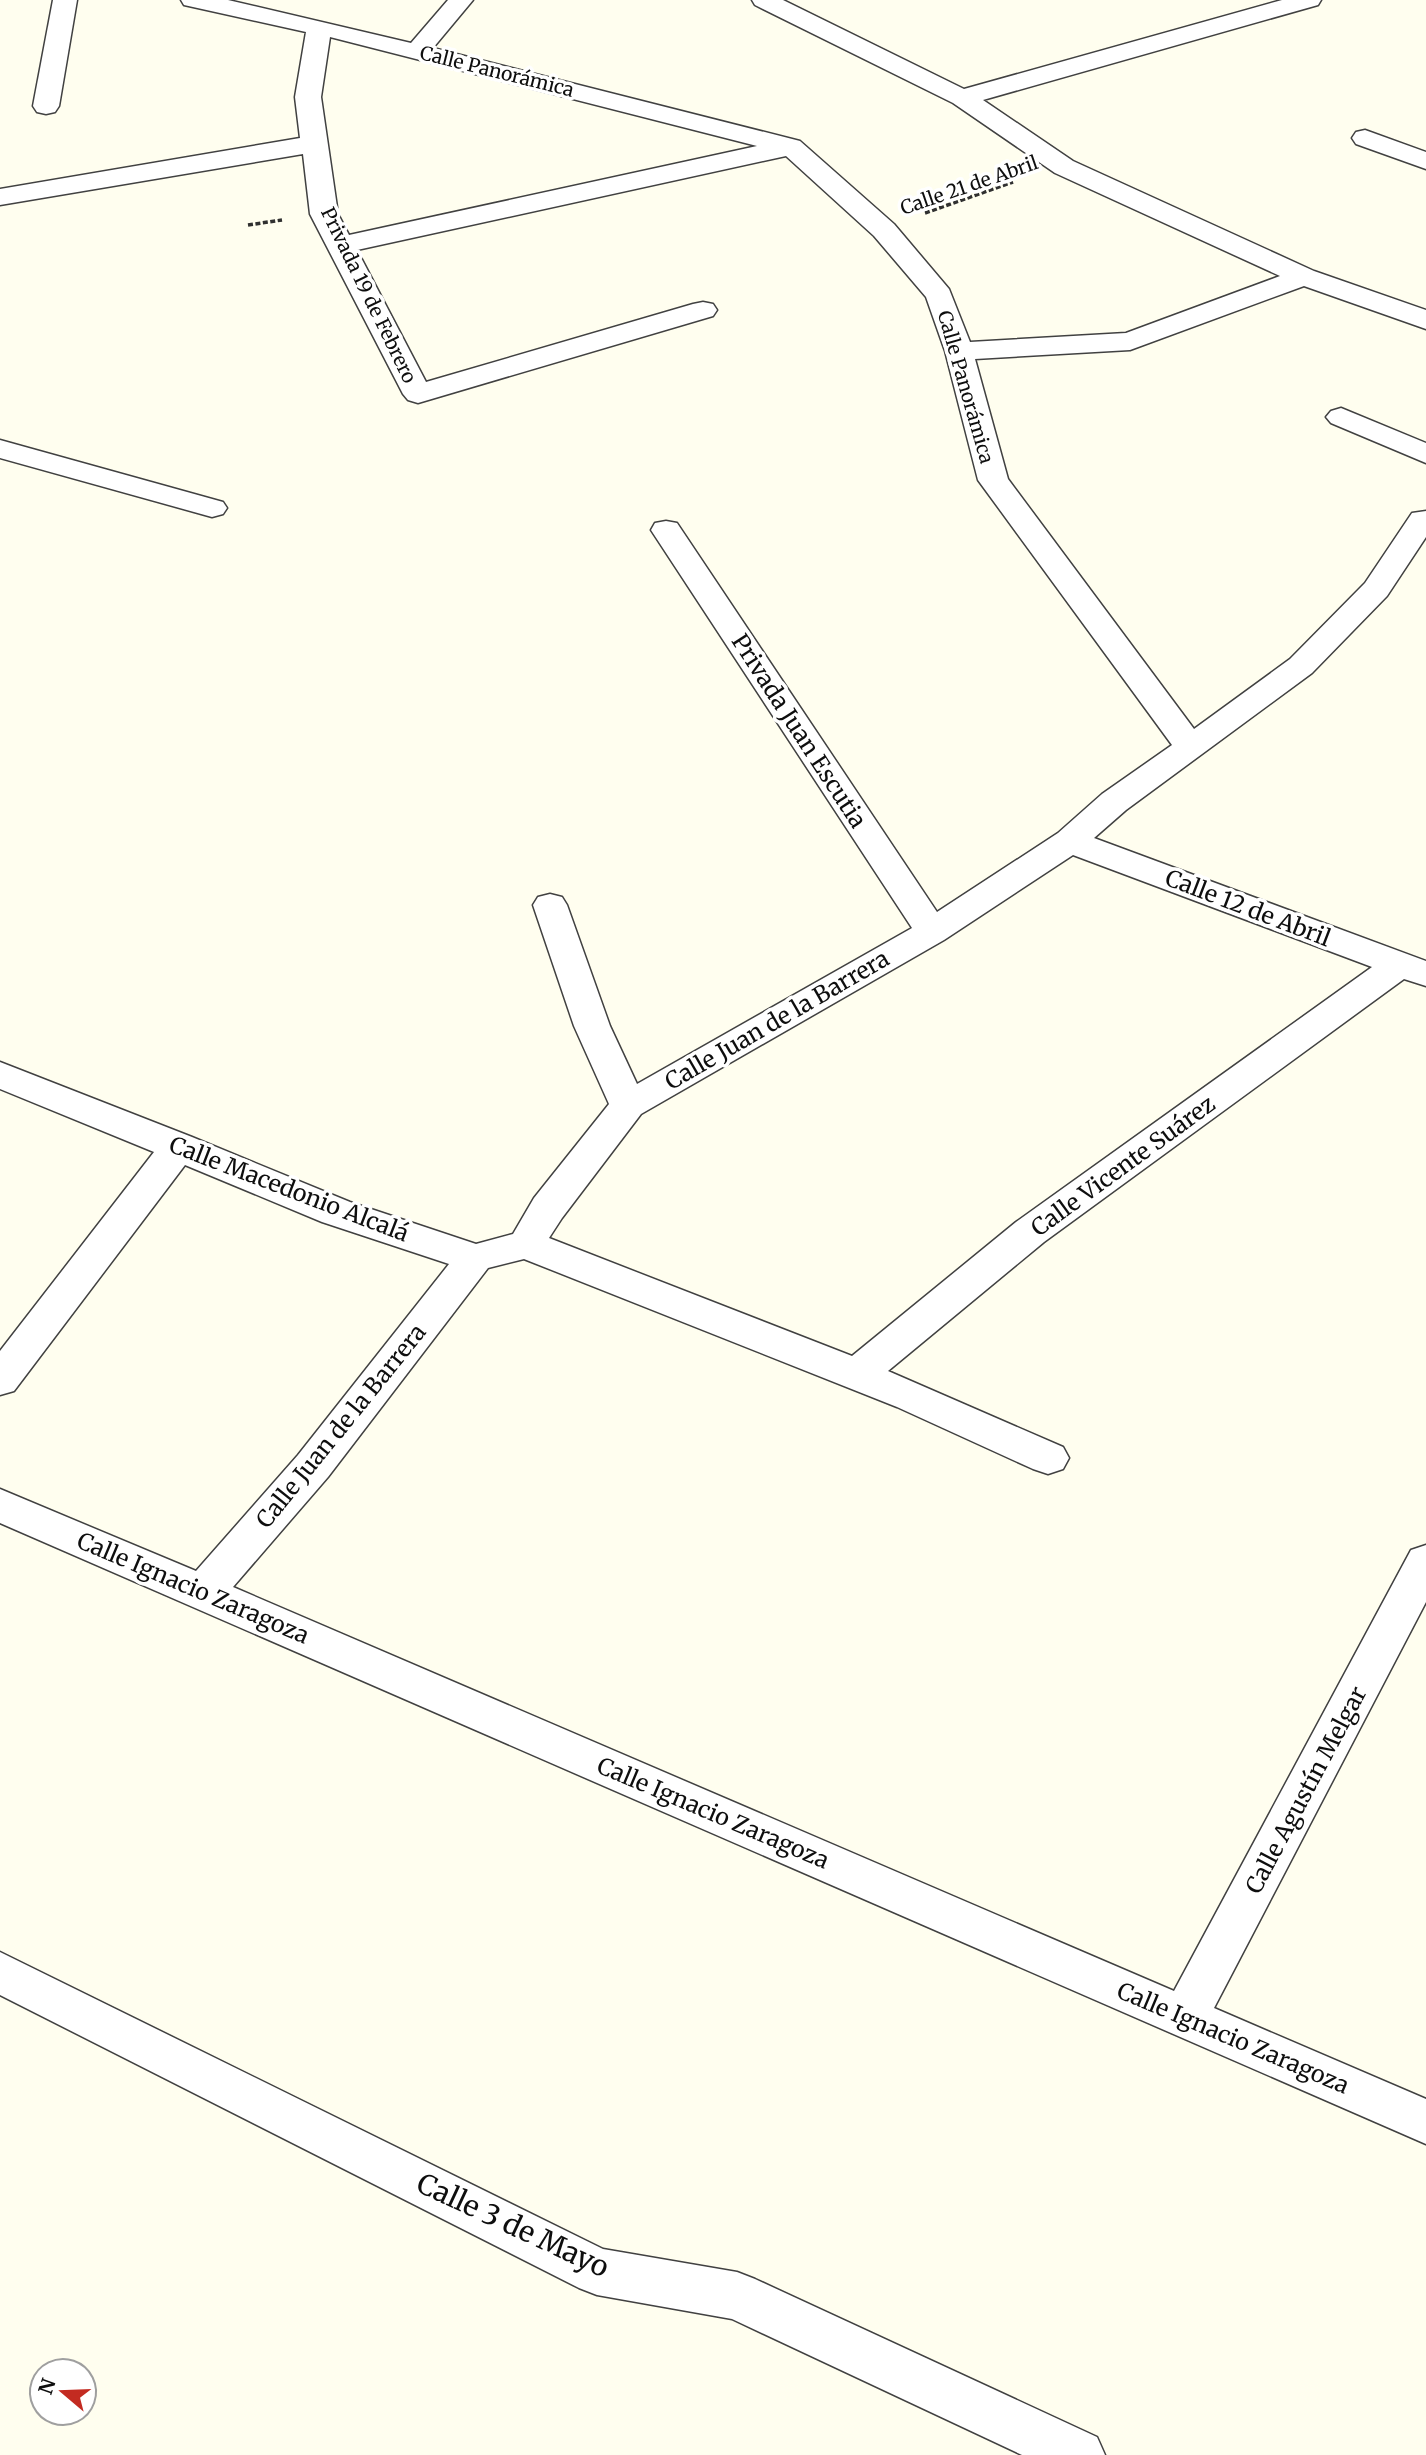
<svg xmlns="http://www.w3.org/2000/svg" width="1426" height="2455" viewBox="0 0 1426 2455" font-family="Merriweather,serif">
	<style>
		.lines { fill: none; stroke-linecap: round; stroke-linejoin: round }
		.minor-casing { stroke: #414141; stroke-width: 3 }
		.path { stroke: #303030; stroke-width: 3.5; stroke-dasharray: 5 2.5; stroke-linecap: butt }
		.minor { fill: #fff; fill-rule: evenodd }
		.labels { text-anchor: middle; stroke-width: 7; stroke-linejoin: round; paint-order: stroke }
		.far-street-label { font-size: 19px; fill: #0e0e0e; stroke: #fff }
		.street-label { font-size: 23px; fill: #0e0e0e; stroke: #fff }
		.near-street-label { font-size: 28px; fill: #0e0e0e; stroke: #fff }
	</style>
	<rect width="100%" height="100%" fill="#fffeef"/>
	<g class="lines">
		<g class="minor-casing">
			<g id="minor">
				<polygon points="53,0 77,0 59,106 55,112 46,114 37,112 33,106"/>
				<path d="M181 0H228L411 43 448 0H473L433 48 800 141 894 224 949 289 970 342 1126 333 1280 276 1055 173 953 103 755 5 752 0H783L964 89 1282 0H1321L1318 5 983 100 1073 161 1314 271 1426 310V329L1304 286 1130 350 975 359 1008 479 1194 729 1290 659 1365 583 1412 513 1426 511V537L1387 596 1312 673 1126 810 1094 838 1426 961V986L1404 979 1044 1242 888 1371 1063 1447 1069 1458 1063 1469 1048 1474 1033 1469 897 1407 524 1259 488 1268 328 1477 233 1587 1174 1991 1411 1550 1426 1545V1602L1214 2008 1426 2099V2144L0 1523V1489L196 1571 298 1455 449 1264 322 1222 185 1165 14 1391 0 1395V1351L154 1152 0 1089V1062L192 1137 350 1202 476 1244 513 1234 534 1198 609 1104 574 1026 533 905 538 897 550 894 562 897 567 905 610 1026 637 1084 912 928 651 530 655 523 666 521 677 523 937 912 1058 833 1102 794 1172 745 978 480 945 351 926 297 874 236 786 156 357 250 426 382 693 304 703 302 713 304 717 310 713 316 418 403 408 400 403 394 310 214 303 154 0 205V189L300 138 295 97 306 32 184 5ZM330 37 757 146 349 235 338 214 321 97ZM1073 855 1372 967 1016 1222 852 1356 549 1238 562 1218 641 1114 944 940Z"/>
				<polygon points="1365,130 1426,152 1426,169 1356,144 1352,138 1356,132"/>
				<polygon points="1341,408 1426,443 1426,463 1331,423 1326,417 1331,411"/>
				<polygon points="0,440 223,502 227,508 223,514 212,517 0,458"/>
				<polygon points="0,1952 603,2249 737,2272 755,2279 1097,2437 1105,2455 1022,2455 732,2319 597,2295 579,2288 0,1995"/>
			</g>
		</g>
		<g class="path">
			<polyline points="925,213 1013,182"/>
			<polyline points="248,225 282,220"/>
		</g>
		<use href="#minor" class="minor"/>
	</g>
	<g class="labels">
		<g class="far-street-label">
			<text transform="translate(497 71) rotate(14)" y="7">Calle Panorámica</text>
			<text transform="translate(969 185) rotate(-19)" y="7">Calle 21 de Abril</text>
			<text transform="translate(369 295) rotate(64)" y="7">Privada 19 de Febrero</text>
			<text transform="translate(966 387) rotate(74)" y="7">Calle Panorámica</text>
		</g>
		<g class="street-label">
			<text transform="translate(799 731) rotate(57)" y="8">Privada Juan Escutia</text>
			<text transform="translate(1248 908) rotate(21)" y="8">Calle 12 de Abril</text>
			<text transform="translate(777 1020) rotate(-30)" y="8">Calle Juan de la Barrera</text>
			<text transform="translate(1123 1166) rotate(-36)" y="8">Calle Vicente Suárez</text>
			<text transform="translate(289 1189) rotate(21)" y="8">Calle Macedonio Alcalá</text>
			<text transform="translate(341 1426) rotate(-51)" y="8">Calle Juan de la Barrera</text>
			<text transform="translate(193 1588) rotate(23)" y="8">Calle Ignacio Zaragoza</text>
			<text transform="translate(1306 1790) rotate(-62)" y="8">Calle Agustín Melgar</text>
			<text transform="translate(713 1813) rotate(23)" y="8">Calle Ignacio Zaragoza</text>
			<text transform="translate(1233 2038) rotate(23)" y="8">Calle Ignacio Zaragoza</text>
		</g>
		<g class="near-street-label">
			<text transform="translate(513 2225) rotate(25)" y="10">Calle 3 de Mayo</text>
		</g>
	</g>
	<g transform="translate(63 2392) rotate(289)"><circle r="33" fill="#ffffff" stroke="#9f9f9f" stroke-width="2"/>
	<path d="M0-5L12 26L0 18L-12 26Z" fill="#c32b21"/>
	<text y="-10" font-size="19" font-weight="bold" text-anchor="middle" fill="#0e0e0e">N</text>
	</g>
</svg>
